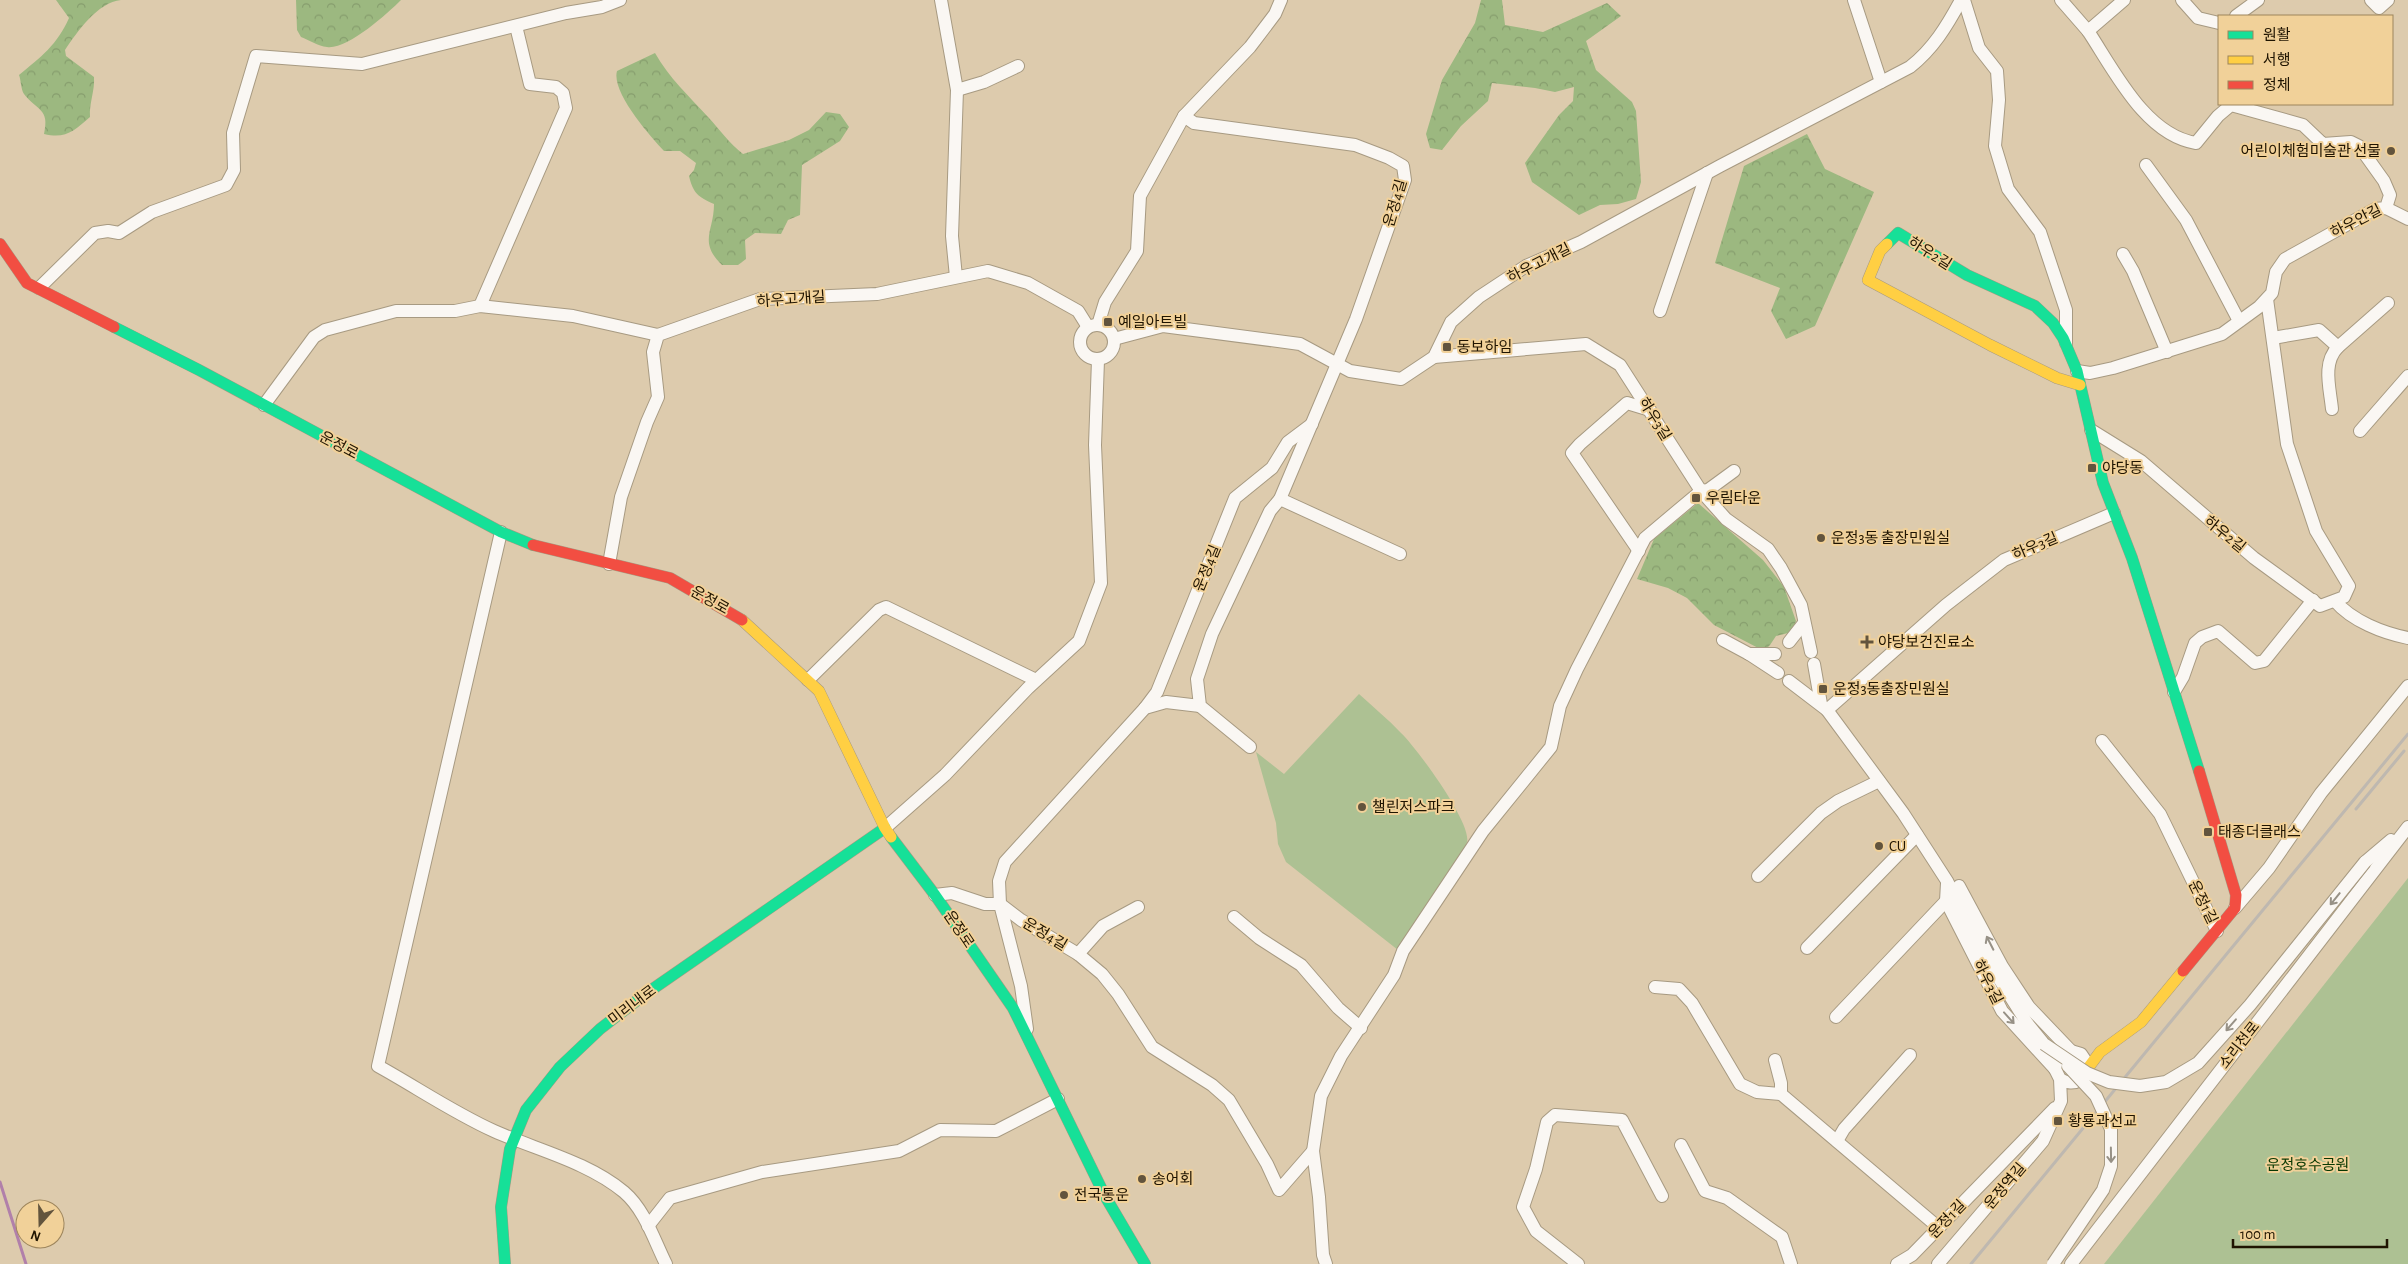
<svg xmlns="http://www.w3.org/2000/svg" width="2408" height="1264" viewBox="0 0 2408 1264" font-family="'Alegreya Sans','Noto Sans KR',sans-serif">
	<style>
		.forest { fill: url(#forest-crowns) }
		.park { fill: #adc193 }
		.lines { fill: none; stroke-linecap: round; stroke-linejoin: round }
		.stream { stroke: #b180aa; stroke-width: 3 }
		.street-casing { stroke: #a79a82; stroke-width: 14 }
		.fast-casing { stroke: #a79a82; stroke-width: 12 }
		.slow-casing { stroke: #a79a82; stroke-width: 12 }
		.jam-casing { stroke: #a79a82; stroke-width: 12 }
		.street { stroke: #faf7f3; stroke-width: 12 }
		.fast { stroke: #16e098; stroke-width: 11 }
		.slow { stroke: #ffcf43; stroke-width: 11 }
		.jam { stroke: #f24e42; stroke-width: 11 }
		.rail { stroke: #beb8b0; stroke-width: 3 }
		.street-bridge-casing { stroke: #a79a82; stroke-width: 14; stroke-linecap: butt }
		.street-bridge { stroke: #faf7f3; stroke-width: 12 }
		.oneway { stroke: #979186 }
		.poi-dot { fill: #62543d; stroke: #f1d199; stroke-width: 2 }
		.labels { text-anchor: middle; stroke-width: 4; stroke-linejoin: round; paint-order: stroke }
		.poi-label { font-size: 15px; fill: #1f1401; stroke: #f1d199; text-anchor: start }
		.street-label { font-size: 15px; fill: #1f1401; stroke: #f1d199 }
		.park-label { font-size: 15px; fill: #083802; stroke: #f1d199 }
	</style>
	<defs>
		<pattern id="forest-crowns" width="20" height="18" patternUnits="userSpaceOnUse" patternTransform="scale(1.25)"><rect width="20" height="18" fill="#9cb880"/><path d="M2 6a3 3 0 1 1 6 0M12 15a3 3 0 1 1 6 0" fill="none" stroke="#869d6d"/></pattern>
	</defs>
	<rect width="100%" height="100%" fill="#ddcbad"/>
	<g class="forest">
		<path d="M56 0H121C98 2 77 32 65 50L66 56 94 77C95 91 89 103 90 117 74 131 66 139 44 134 50 108 37 111 24 94 21 90 21 80 19 75 41 57 57 45 69 18Z"/>
		<path d="M296 0H401C387 14 347 50 327 47 318 46 309 40 301 37L297 30Z"/>
		<polygon points="1481,0 1502,0 1505,25 1543,32 1607,3 1621,16 1586,41 1596,70 1632,102 1636,111 1641,182 1636,199 1618,204 1600,205 1579,215 1532,182 1525,163 1559,115 1573,101 1574,87 1555,92 1535,88 1492,83 1488,101 1461,126 1442,150 1430,148 1426,134 1442,80 1475,23"/>
		<path d="M655 53C669 78 689 96 708 117 720 130 729 143 743 154L789 140 809 130 826 112 840 114 849 127 840 141 802 165 800 215 788 220 781 234 755 233 745 240 746 259 738 265H722C698 242 714 231 714 204 698 197 693 193 689 176L694 170 696 163 680 151H664C650 136 611 92 617 71Z"/>
		<polygon points="1807,134 1825,169 1874,192 1815,326 1786,339 1771,311 1780,288 1715,263 1744,166"/>
		<polygon points="1698,503 1763,560 1784,587 1796,621 1792,632 1776,636 1770,645 1764,651 1714,625 1687,598 1668,588 1637,579 1654,539"/>
	</g>
	<g class="park">
		<path d="M1359 694C1373 707 1388 719 1401 733 1416 747 1472 823 1467 842 1460 871 1417 923 1398 950L1286 862 1278 844 1276 823 1256 752 1284 774Z"/>
		<polygon points="2408,878 2408,1264 2104,1264"/>
	</g>
	<g class="lines">
		<polyline class="stream" points="0,1182 26,1264"/>
		<g class="street-casing">
			<g id="street">
				<polyline points="941,0 957,90 952,236 956,277"/>
				<polyline points="1854,0 1881,82"/>
				<polyline points="1964,0 1979,48 1997,71 1999,100 1995,146 2008,189 2040,232 2066,310 2066,343"/>
				<polyline points="2061,0 2088,31 2124,0"/>
				<polyline points="2182,0 2198,18 2219,23"/>
				<polyline points="2371,0 2379,8 2388,0"/>
				<polyline points="2236,16 2258,0"/>
				<polyline points="957,90 984,82 1018,66"/>
				<polyline points="1184,116 1194,123 1355,145 1389,158 1403,166 1405,180 1356,319 1280,499 1270,511 1212,634 1197,679 1200,706 1250,747"/>
				<polyline points="2146,165 2186,220 2239,321"/>
				<polyline points="2386,208 2408,219"/>
				<polyline points="2123,254 2133,271 2167,352"/>
				<polyline points="39,288 95,233 108,231 119,233 152,212 226,185 234,170 233,133 256,56 362,64 566,13 602,7 620,0"/>
				<polyline points="480,306 566,108 563,93 556,87 530,84 516,26"/>
				<polyline points="1660,311 1707,173"/>
				<circle cx="1097" cy="342" r="17"/>
				<polyline points="1098,325 1105,302 1137,251 1140,196 1184,116 1250,47 1275,14 1281,0"/>
				<polyline points="2273,338 2319,330 2338,347 2388,303"/>
				<path d="M1114 339 1163 326 1300 344 1350 371 1401 379 1434 357 1451 322 1479 297 1526 266 1581 242 1720 166 1910 67C1933 49 1947 26 1961 0"/>
				<polyline points="1434,357 1586,344 1620,365 1701,491 1726,519 1768,549 1781,568 1801,605 1811,652"/>
				<path d="M2077 371 2090 373 2113 368 2222 334 2259 307 2272 293 2276 272 2285 259 2375 209 2386 208 2390 195 2384 181 2359 146 2351 142 2323 144 2303 125 2231 105 2218 116 2196 143C2145 135 2114 70 2088 31"/>
				<polyline points="264,405 314,337 325,330 396,311 455,311 480,306 573,316 658,335"/>
				<path d="M2332 409C2330 388 2322 363 2338 347"/>
				<polyline points="2091,430 2141,461 2254,558 2320,606 2344,597 2349,586 2316,531 2287,444 2267,299"/>
				<polyline points="2360,431 2408,376"/>
				<polyline points="1280,499 1400,554"/>
				<path d="M501 532 378 1066C416 1087 454 1113 494 1131 537 1150 588 1162 624 1192 645 1210 654 1240 666 1264"/>
				<polyline points="1639,551 1572,453 1580,444 1627,403 1650,410"/>
				<polyline points="609,564 621,497 647,422 658,397 653,352 658,335 760,299 877,294 988,271 1028,283 1078,311 1088,327"/>
				<path d="M2335 601C2352 621 2383 633 2408 638"/>
				<polyline points="1723,640 1749,654 1778,673"/>
				<polyline points="1789,642 1804,623"/>
				<polyline points="1749,654 1775,654"/>
				<polyline points="1814,664 1821,704"/>
				<polyline points="808,680 879,610 886,607 1036,680"/>
				<polyline points="1789,681 1827,710 1903,813 1947,881 1983,953 2027,1023 2044,1044"/>
				<polyline points="2174,692 2183,677 2195,643 2202,637 2218,631 2255,663 2264,661 2313,600"/>
				<polyline points="1145,708 1157,692 1235,498 1272,468 1288,442 1312,424"/>
				<polyline points="1827,710 1946,605 2004,560 2114,513"/>
				<polyline points="2102,741 2160,814 2217,931"/>
				<polyline points="885,828 945,775 1028,688 1079,641 1101,583 1095,445 1098,360"/>
				<polyline points="2365,862 2391,840"/>
				<polyline points="1758,876 1821,813 1838,801 1879,781"/>
				<polyline points="1947,883 1946,901 2002,1011 2055,1069"/>
				<polyline points="1959,886 2002,966 2029,1007 2071,1051"/>
				<polyline points="935,895 952,893 985,904 1000,904 1021,920 1078,954 1103,926 1138,907"/>
				<polyline points="2235,908 2269,868 2321,793 2408,686"/>
				<polyline points="1234,917 1259,938 1301,965 1338,1008 1361,1028"/>
				<polyline points="1807,948 1917,835"/>
				<polyline points="1078,954 1102,974 1118,994 1152,1047 1212,1085 1229,1100 1267,1164 1279,1190 1313,1151"/>
				<polyline points="1655,987 1679,989 1692,1003 1740,1084 1757,1092 1781,1094 1781,1083 1775,1060"/>
				<polyline points="1836,1017 1946,901"/>
				<polyline points="1027,1029 1021,986 1000,904 999,881 1005,862 1145,708 1166,702 1200,706"/>
				<polyline points="1781,1094 1938,1227"/>
				<polyline points="1837,1141 1844,1129 1910,1055"/>
				<polyline points="1681,1145 1705,1191 1727,1198 1782,1237 1791,1264"/>
				<polyline points="648,1226 670,1198 762,1172 899,1151 940,1130 996,1131 1058,1099"/>
				<polyline points="1326,1264 1323,1255 1319,1197 1313,1151 1321,1096 1341,1056 1394,975 1403,951 1483,831 1551,747 1560,706 1577,669 1645,538 1701,491 1708,490 1734,471"/>
				<polyline points="1578,1264 1536,1231 1523,1207 1536,1169 1547,1122 1555,1115 1622,1120 1662,1196"/>
				<polyline points="1897,1264 1912,1255 2055,1108"/>
				<path d="M1938 1264 2043 1141 2061 1101 2060 1079 2055 1069 2057 1059 2066 1052 2071 1051 2081 1054 2087 1063C2089 1079 2074 1088 2060 1079"/>
				<polyline points="2071,1264 2408,827"/>
			</g>
		</g>
		<g class="fast-casing">
			<g id="fast">
				<polyline points="1887,244 1898,233 1967,275 2035,306 2053,323 2063,338 2077,371 2103,483 2132,558 2199,771"/>
				<polyline points="114,327 199,370 501,532 533,545"/>
				<polyline points="891,837 935,895 1013,1008 1105,1196 1145,1264"/>
				<polyline points="505,1264 501,1207 510,1149 526,1110 560,1067 600,1029 644,995 885,828"/>
			</g>
		</g>
		<g class="slow-casing">
			<g id="slow">
				<polyline points="1887,244 1880,251 1868,280 1990,345 2057,378 2080,385"/>
				<polyline points="742,620 819,691 885,828 891,837"/>
				<polyline points="2088,1068 2100,1052 2141,1022 2183,971"/>
			</g>
		</g>
		<g class="jam-casing">
			<g id="jam">
				<polyline points="0,244 27,283 114,327"/>
				<polyline points="533,545 670,578 742,620"/>
				<polyline points="2183,971 2235,908 2236,895 2199,771"/>
			</g>
		</g>
		<use href="#street" class="street"/>
		<use href="#fast" class="fast"/>
		<use href="#slow" class="slow"/>
		<use href="#jam" class="jam"/>
		<g class="rail">
			<polyline points="2356,809 2404,751"/>
			<polyline points="1971,1264 2408,734"/>
		</g>
		<g class="street-bridge-casing">
			<g id="street-bridge">
				<polyline points="2044,1044 2087,1073 2109,1082 2140,1086 2166,1082 2198,1063 2250,1005 2365,862"/>
				<polyline points="2053,1264 2103,1190 2111,1166 2111,1129 2096,1096 2068,1066"/>
			</g>
		</g>
		<use href="#street-bridge" class="street-bridge"/>
	</g>
	<defs><path id="oneway-shaft" d="M-6 0H5M1.5-3L5.5 0L1.5 3" fill="none" stroke-width="1.6" stroke-linecap="round" stroke-linejoin="round" transform="scale(1.25)"/></defs>
	<g class="oneway">
		<use href="#oneway-shaft" transform="translate(2335 899) rotate(129)"/>
		<use href="#oneway-shaft" transform="translate(1990 943) rotate(-117)"/>
		<use href="#oneway-shaft" transform="translate(2009 1018) rotate(48)"/>
		<use href="#oneway-shaft" transform="translate(2231 1025) rotate(131)"/>
		<use href="#oneway-shaft" transform="translate(2111 1155) rotate(89)"/>
	</g>
	<g class="poi-dot">
		<circle cx="2391" cy="151" r="5"/>
		<rect x="1103" y="317" width="10" height="10" rx="2.5"/>
		<rect x="1442" y="342" width="10" height="10" rx="2.5"/>
		<rect x="2087" y="463" width="10" height="10" rx="2.5"/>
		<rect x="1691" y="493" width="10" height="10" rx="2.5"/>
		<circle cx="1821" cy="538" r="5"/>
		<path d="M1864.5 634.5h5v5h5v5h-5v5h-5v-5h-5v-5h5z"/>
		<rect x="1818" y="684" width="10" height="10" rx="2.5"/>
		<circle cx="1362" cy="807" r="5"/>
		<rect x="2203" y="827" width="10" height="10" rx="2.5"/>
		<circle cx="1879" cy="846" r="5"/>
		<rect x="2053" y="1116" width="10" height="10" rx="2.5"/>
		<circle cx="1142" cy="1179" r="5"/>
		<circle cx="1064" cy="1195" r="5"/>
	</g>
	<g class="labels">
		<g class="poi-label">
			<text x="2381" y="156" text-anchor="end">어린이체험미술관 선물</text>
			<text x="1118" y="327">예일아트빌</text>
			<text x="1457" y="352">동보하임</text>
			<text x="2102" y="473">야당동</text>
			<text x="1706" y="503">우림타운</text>
			<text x="1831" y="543">운정3동 출장민원실</text>
			<text x="1878" y="647">야당보건진료소</text>
			<text x="1833" y="694">운정3동출장민원실</text>
			<text x="1372" y="812">챌린저스파크</text>
			<text x="2218" y="837">태종더클래스</text>
			<text x="1889" y="851">CU</text>
			<text x="2068" y="1126">황룡과선교</text>
			<text x="1152" y="1184">송어회</text>
			<text x="1074" y="1200">전국통운</text>
		</g>
		<g class="street-label">
			<text transform="translate(1395 203) rotate(-74)" y="5">운정4길</text>
			<text transform="translate(2356 221) rotate(-27)" y="5">하우안길</text>
			<text transform="translate(1930 253) rotate(32)" y="5">하우2길</text>
			<text transform="translate(1539 263) rotate(-27)" y="5">하우고개길</text>
			<text transform="translate(791 299) rotate(-4)" y="5">하우고개길</text>
			<text transform="translate(1655 419) rotate(58)" y="5">하우3길</text>
			<text transform="translate(339 445) rotate(28)" y="5">운정로</text>
			<text transform="translate(2225 534) rotate(39)" y="5">하우2길</text>
			<text transform="translate(2035 546) rotate(-23)" y="5">하우3길</text>
			<text transform="translate(1207 568) rotate(-68)" y="5">운정4길</text>
			<text transform="translate(710 600) rotate(29)" y="5">운정로</text>
			<text transform="translate(2203 902) rotate(64)" y="5">운정1길</text>
			<text transform="translate(959 929) rotate(56)" y="5">운정로</text>
			<text transform="translate(1045 934) rotate(31)" y="5">운정4길</text>
			<text transform="translate(1988 982) rotate(63)" y="5">하우3길</text>
			<text transform="translate(632 1005) rotate(-37)" y="5">미리내로</text>
			<text transform="translate(2239 1045) rotate(-52)" y="5">소리천로</text>
			<text transform="translate(2005 1186) rotate(-50)" y="5">운정역길</text>
			<text transform="translate(1947 1219) rotate(-46)" y="5">운정1길</text>
		</g>
		<g class="park-label">
			<text x="2308" y="1170">운정호수공원</text>
		</g>
	</g>
	<rect x="2218" y="15" width="175" height="90" fill="#f1d199" stroke="#9d855c"/>
	<rect x="2228" y="31" width="25" height="8" fill="#16e098" stroke="#9d855c"/>
	<text x="2263" y="40" font-size="15" fill="#1f1401">원활</text>
	<rect x="2228" y="56" width="25" height="8" fill="#ffcf43" stroke="#9d855c"/>
	<text x="2263" y="65" font-size="15" fill="#1f1401">서행</text>
	<rect x="2228" y="81" width="25" height="8" fill="#f24e42" stroke="#9d855c"/>
	<text x="2263" y="90" font-size="15" fill="#1f1401">정체</text>
	<g transform="translate(40 1224) rotate(200)"><circle r="24" fill="#f1d199" stroke="#9d855c"/>
	<path d="M0-4L9 19L0 12L-9 19Z" fill="#62543d"/>
	<text y="-8" font-size="14" font-weight="bold" text-anchor="middle" fill="#1f1401">N</text>
	</g>
	<path d="M2233 1239v8h154v-8" fill="none" stroke="#1f1401" stroke-width="2.5"/>
	<text x="2240" y="1239" font-size="15" fill="#1f1401" stroke="#f1d199" stroke-width="4" paint-order="stroke">100 m</text>
</svg>
